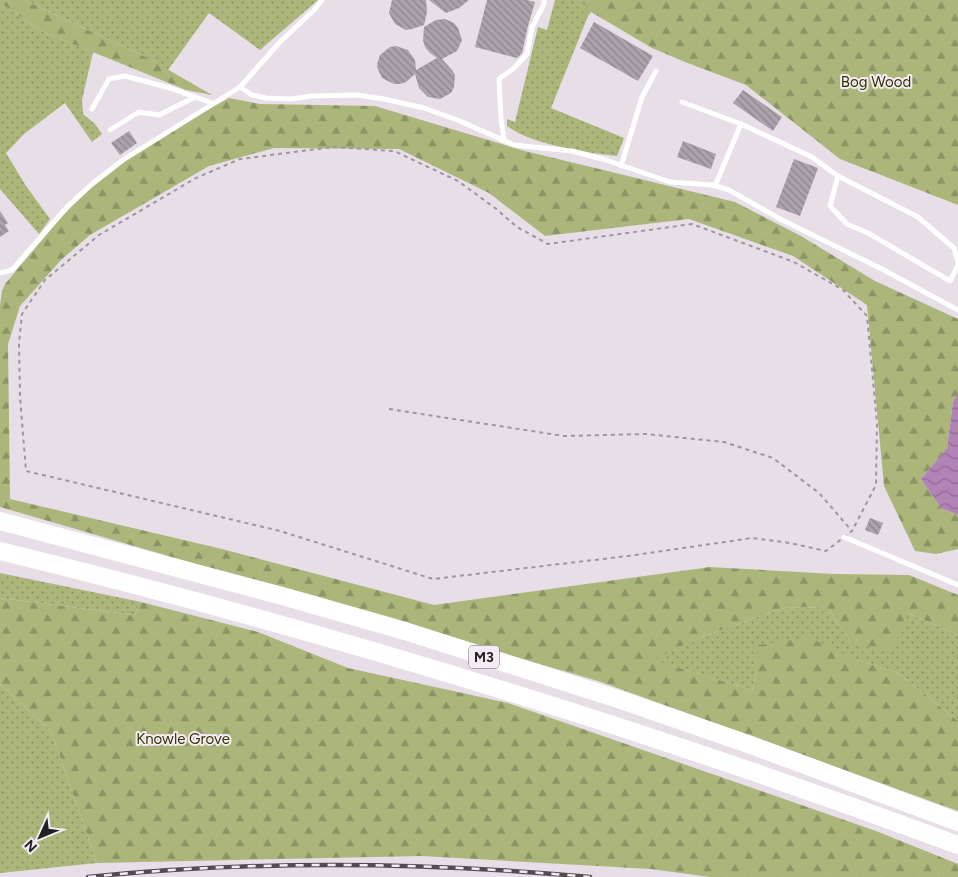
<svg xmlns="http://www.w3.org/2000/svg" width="958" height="877" viewBox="0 0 958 877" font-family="Figtree,sans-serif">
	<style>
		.grass { fill: url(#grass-dots) }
		.forest { fill: url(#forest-firs) }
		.water { fill: url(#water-waves) }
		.building { fill: url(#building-back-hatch) }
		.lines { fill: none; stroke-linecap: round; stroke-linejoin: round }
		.path { stroke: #9d969e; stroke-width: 2; stroke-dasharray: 4 4; stroke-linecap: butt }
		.lane { stroke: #fff; stroke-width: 5 }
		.highway { stroke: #fff; stroke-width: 18 }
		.rail-casing { stroke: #514c52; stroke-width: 4.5 }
		.rail { stroke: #f5ebf5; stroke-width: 2.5; stroke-dasharray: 8; stroke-linecap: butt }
		.labels { text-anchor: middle; stroke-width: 4; stroke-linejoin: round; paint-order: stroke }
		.shield { fill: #f5ebf5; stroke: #635e63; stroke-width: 1 }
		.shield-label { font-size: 14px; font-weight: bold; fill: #242125 }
		.park-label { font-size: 15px; fill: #2e3400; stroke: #f5ebf5 }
	</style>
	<defs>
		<pattern id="grass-dots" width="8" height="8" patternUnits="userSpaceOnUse" patternTransform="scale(1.25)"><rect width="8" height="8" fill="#acb67b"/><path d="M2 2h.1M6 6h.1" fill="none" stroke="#8c9465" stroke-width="1.8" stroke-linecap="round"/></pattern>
		<pattern id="forest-firs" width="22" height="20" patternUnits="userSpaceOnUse" patternTransform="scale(1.25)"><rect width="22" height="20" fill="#acb67b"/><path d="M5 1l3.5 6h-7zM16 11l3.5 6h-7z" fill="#8c9465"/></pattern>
		<pattern id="water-waves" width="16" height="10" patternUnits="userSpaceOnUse" patternTransform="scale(1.25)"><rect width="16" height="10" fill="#b283b6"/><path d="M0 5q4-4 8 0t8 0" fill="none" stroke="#916b94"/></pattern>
		<pattern id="building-back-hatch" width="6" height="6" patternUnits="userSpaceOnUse" patternTransform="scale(1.25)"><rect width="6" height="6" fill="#aba2ab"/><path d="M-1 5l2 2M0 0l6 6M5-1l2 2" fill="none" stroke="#8b848b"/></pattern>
	</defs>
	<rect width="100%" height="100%" fill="#e7dee8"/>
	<g class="grass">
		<polygon points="24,0 318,0 260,50 209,13 168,70 148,58"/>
		<path d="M555 0H580L591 12 588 16 551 108 624 138 617 156C584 152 533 145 507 126V119L515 122 538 27 547 30Z"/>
		<polygon points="0,5 5,6 41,31 93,52 82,100 83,114 95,124 102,134 92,142 65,103 24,134 6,153 26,186 50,219 39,234 0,189"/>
		<polygon points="0,573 141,602 134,615 0,598"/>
		<polygon points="827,607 851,643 908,613 958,635 958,721 898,673 858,660 757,672 752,690 652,660 707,635 783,608"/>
		<polygon points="0,684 51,731 97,863 0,873"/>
	</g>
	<g class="forest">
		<polygon points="0,0 24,0 148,58 212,95 186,90 41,31 5,6 0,5"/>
		<polygon points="580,0 958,0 958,205 840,159 746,85 685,62 652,48 591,12"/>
		<polygon points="229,98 260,104 375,106 525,151 735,202 801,236 875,281 958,319 958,394 953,402 947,448 921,479 941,508 958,515 958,549 936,554 915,551 884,486 867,305 793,256 689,219 545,236 489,193 399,149 274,148 209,166 90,235 61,260 20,306 8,344 10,499 222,549 434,605 710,567 835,574 909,575 958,595 958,635 908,613 892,652 851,643 827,607 783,608 707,635 653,660 752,690 757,672 752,646 808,637 858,660 898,673 958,721 958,811 598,681 0,507 0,305 2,291 5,284 63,215 90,189 124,162 177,127"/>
		<polygon points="0,598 134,615 141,602 258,632 348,668 508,703 876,831 958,864 958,877 710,877 651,869 422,856 97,863 51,731 0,684"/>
	</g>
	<polygon class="water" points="958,394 958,515 941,508 921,479 947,448 953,402"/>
	<g class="building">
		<polygon points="392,0 426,0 427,12 424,25 412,29 406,30 395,24 389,13"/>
		<polygon points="429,0 469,0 459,8 446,13"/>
		<polygon points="487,0 527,0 535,2 528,26 522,53 517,58 475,47"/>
		<polygon points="445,19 454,23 458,28 462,40 457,51 442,59 452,70 455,75 454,87 451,93 440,99 428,97 419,88 415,74 406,82 400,84 394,84 382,78 377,67 378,61 380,55 390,47 396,46 408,50 415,60 416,70 437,58 429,52 425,47 423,40 424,27 436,20"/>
		<polygon points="594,22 653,56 638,81 580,48"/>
		<polygon points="743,90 782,117 773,131 733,103"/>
		<polygon points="129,131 137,143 120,155 111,143"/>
		<polygon points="683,141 716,154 711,169 677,157"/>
		<polygon points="794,159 818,168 800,216 776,207"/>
		<polygon points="0,211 8,223 5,225 9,231 0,237"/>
		<polygon points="870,518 883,523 878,535 865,530"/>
	</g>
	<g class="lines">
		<g class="path">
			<polygon points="333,147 394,151 458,181 495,208 517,227 548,244 692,224 794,262 843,290 867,316 877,423 876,485 852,531 826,551 790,543 752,538 628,556 433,579 280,531 26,471 20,397 19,343 22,314 45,280 99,235 196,178 240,159"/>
			<polyline points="389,409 564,436 646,434 724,442 773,458 819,493 852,531"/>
		</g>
		<g class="lane">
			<polyline points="240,87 252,95 266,98 291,99 312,96 357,95 384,99 424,108 460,121 514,145 572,151 606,160 670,182 712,185 729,190 782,220 882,269 958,310"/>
			<polyline points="682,102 741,124 812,157 838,176 918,217 954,248 958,262"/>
			<polyline points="92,109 109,79 125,76 170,88 212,103"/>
			<polyline points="110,130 139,112 159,115 195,97"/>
			<polyline points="504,140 501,119 499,79 514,68 527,54 532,27 544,4 544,0"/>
			<polyline points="621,166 642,97 656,71"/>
			<polyline points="838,176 830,206 847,224 868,233 950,281 958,265"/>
			<polyline points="715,186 741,124"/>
			<polyline points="0,273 12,270 68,206 93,183 123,160 240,87 279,43 314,10 322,0"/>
			<polyline points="844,537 958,585"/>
		</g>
		<g class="highway">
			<polyline points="0,521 286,597 405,631 624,701 751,745 958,822"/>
			<path d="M0 551C325 630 645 729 958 845"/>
		</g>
		<g class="rail-casing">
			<path id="rail" d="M88 877C255 860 424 862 590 877"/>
		</g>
		<use href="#rail" class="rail"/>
	</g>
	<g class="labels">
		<rect class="shield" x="469" y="645.5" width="30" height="23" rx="4"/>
		<g class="shield-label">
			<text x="484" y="662">M3</text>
		</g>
		<g class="park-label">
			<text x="876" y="87">Bog Wood</text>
			<text x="183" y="744">Knowle Grove</text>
		</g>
	</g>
	<g transform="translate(40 837) rotate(226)" stroke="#f5ebf5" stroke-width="4" paint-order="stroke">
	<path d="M0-4L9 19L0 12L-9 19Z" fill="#242125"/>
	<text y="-8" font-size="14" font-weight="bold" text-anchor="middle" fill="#242125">N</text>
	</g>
</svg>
